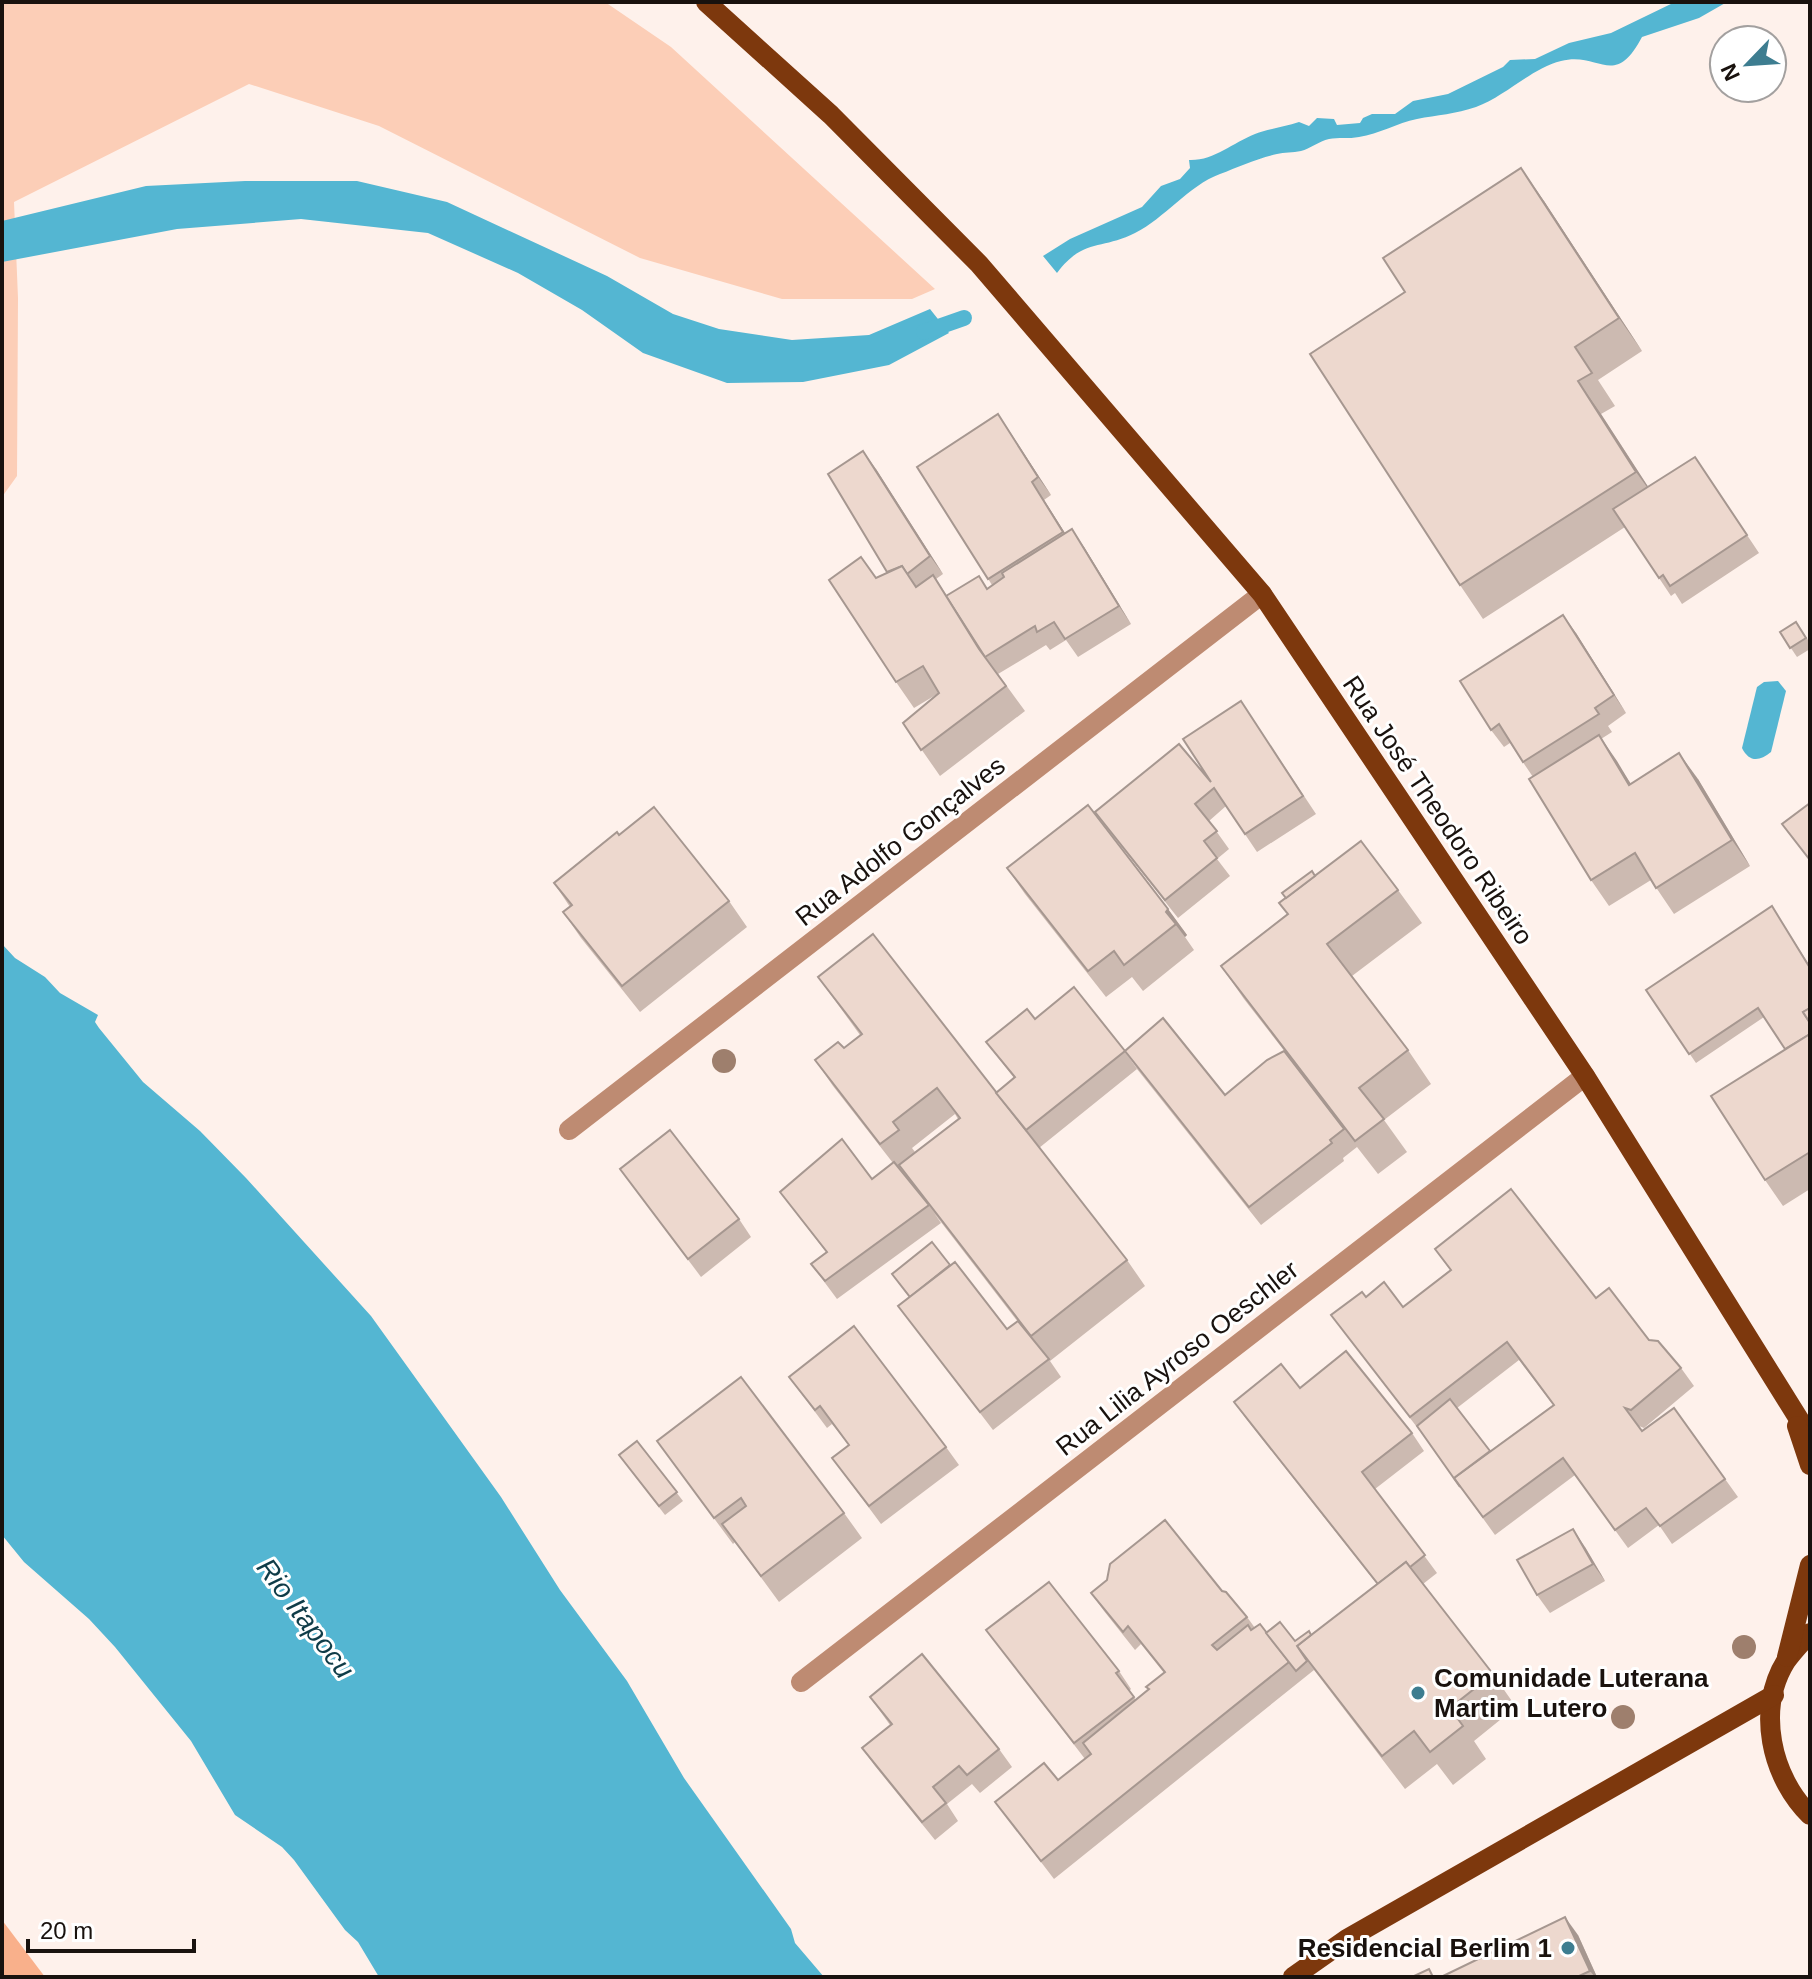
<svg xmlns="http://www.w3.org/2000/svg" width="1812" height="1979" viewBox="0 0 1812 1979" font-family="Helvetica,sans-serif">
	<style>
		.green { fill: #fcceb7 }
		.forest { fill: #f9b08b }
		.water { fill: #54b6d2 }
		.lines { fill: none; stroke-linecap: round; stroke-linejoin: round }
		.stream { stroke: #54b6d2; stroke-width: 16 }
		.minor { stroke: #be8b72; stroke-width: 20 }
		.major { stroke: #7d380d; stroke-width: 20 }
		.tree { fill: #9e7f6d }
		.wall { fill: #ccbab1; fill-rule: evenodd }
		.shaded-wall { fill: #a69790 }
		.building { fill: #edd8ce; stroke: #a69790; stroke-width: 2 }
		.poi-dot { fill: #3d7d90; stroke: #fff; stroke-width: 3 }
		.labels { text-anchor: middle; stroke-width: 6; stroke-linejoin: round; paint-order: stroke }
		.street-label { font-size: 26px; fill: #19120e; stroke: #fff }
		.poi-label { font-size: 26px; font-weight: bold; fill: #19120e; stroke: #fff; text-anchor: start }
		.water-label { font-size: 28px; font-style: italic; fill: #0f3c48; stroke: #fff }
	</style>
	<rect width="100%" height="100%" fill="#fef1eb"/>
	<polygon class="green" points="2,2 605,2 671,47 935,289 912,299 782,299 640,258 379,126 249,84 14,202 18,298 17,476 2,497"/>
	<polygon class="forest" points="2,1920 45,1977 2,1977"/>
	<g class="water">
		<path d="M1675 2H1727L1699 18 1642 37C1614 90 1600 51 1561 61 1532 68 1506 96 1476 107 1456 114 1437 115 1417 119 1397 123 1379 134 1359 137 1349 139 1338 137 1329 139 1319 141 1310 149 1301 151 1293 153 1284 152 1277 154 1258 158 1238 167 1220 174 1188 186 1165 218 1135 233 1102 250 1083 238 1057 273L1043 256 1070 239 1142 207 1161 186 1180 179 1190 168 1189 160C1214 161 1232 143 1255 134 1268 129 1284 127 1299 122L1309 126 1317 118 1334 119 1337 125 1360 123 1363 118 1372 114H1395L1413 101 1448 94 1503 67 1510 60 1535 59 1569 43 1611 33Z"/>
		<polygon points="245,181 357,181 447,202 607,276 673,314 719,329 792,340 869,335 930,309 949,333 889,365 803,382 727,383 643,353 582,310 518,273 428,233 301,219 177,229 2,262 2,221 146,186"/>
		<path d="M1778 681 1786 691 1771 752C1759 762 1749 762 1742 748L1757 687 1764 682Z"/>
		<polygon points="2,944 15,958 45,977 60,993 98,1015 95,1022 99,1028 143,1082 200,1131 246,1178 371,1316 501,1497 560,1590 627,1681 684,1778 791,1929 795,1943 824,1977 379,1977 358,1942 345,1930 294,1860 282,1847 235,1815 191,1741 115,1647 89,1619 24,1562 2,1535"/>
	</g>
	<g class="lines">
		<polyline class="stream" points="924,332 964,318"/>
		<g class="minor">
			<polyline points="569,1130 1262,594"/>
			<polyline points="801,1682 1585,1076"/>
		</g>
		<g class="major">
			<polyline points="706,2 831,115 979,264 1262,594 1585,1076 1810,1437"/>
			<polyline points="1797,1426 1810,1465"/>
			<path d="M1810 1633C1802 1642 1793 1651 1786 1661 1756 1709 1771 1777 1810 1815"/>
			<polyline points="1787,1657 1810,1565"/>
			<polyline points="1293,1977 1347,1939 1774,1695"/>
		</g>
	</g>
	<g class="tree">
		<circle cx="724" cy="1061" r="12"/>
		<circle cx="1744" cy="1647" r="12"/>
		<circle cx="1623" cy="1717" r="12"/>
	</g>
	<g class="wall">
		<polygon points="1544,201 1642,351 1598,380 1615,406 1601,414 1648,487 1707,475 1759,553 1682,604 1675,593 1671,596 1625,527 1483,619 1460,585"/>
		<polygon points="998,414 1051,495 1044,500 1065,533 1084,547 1131,624 1078,657 1066,640 1050,650 1046,645 998,674 1025,711 940,776 903,723 939,693 914,708 896,682 876,578 887,572 876,469 943,574 936,579 947,596 979,576 987,589 992,585 917,467"/>
		<polygon points="1796,622 1810,643 1810,649 1797,657 1780,632"/>
		<polygon points="1576,633 1626,713 1608,726 1612,732 1601,739 1631,784 1698,779 1750,866 1674,914 1651,880 1609,906 1591,880 1533,777 1510,743 1504,747 1491,730"/>
		<polygon points="1241,701 1316,814 1257,852 1226,806 1209,821 1229,849 1217,859 1230,876 1178,918 1108,830 1095,812 1211,782"/>
		<polygon points="619,835 729,901 747,927 640,1012 581,938 563,912 570,907 554,883"/>
		<polygon points="1007,868 1168,909 1187,935 1185,937 1194,950 1143,991 1132,977 1106,997 1025,894"/>
		<polygon points="1315,876 1398,890 1422,923 1352,976 1408,1050 1431,1084 1384,1120 1407,1152 1378,1174 1357,1147 1343,1158 1344,1161 1261,1225 1137,1069 1125,1051 1225,1095 1296,1066 1244,999 1221,966 1287,914"/>
		<polygon points="1772,906 1810,966 1810,1189 1783,1206 1765,1180 1785,1049 1764,1017 1696,1063 1646,990"/>
		<path d="M818 977 996 1093 1014 1078 986 1042 1035 1019 1125 1051 1137 1069 1039 1148 1127 1260 1145 1286 1050 1361 1061 1377 993 1430 898 1306 909 1297 892 1274 950 1265 1007 1329 1018 1322 934 1213 941 1223 837 1299 811 1264 826 1252 780 1192 872 1179 893 1163 833 1086 815 1060 844 1048 860 1035ZM955 1114 958 1119 915 1152 912 1148Z"/>
		<polygon points="620,1169 739,1219 751,1237 701,1277"/>
		<path d="M1435 1249 1596 1298 1649 1340 1681 1368 1694 1386 1644 1428 1639 1426 1642 1431 1674 1408 1738 1497 1672 1544 1659 1525 1628 1548 1575 1475 1495 1535 1423 1435 1331 1315 1366 1297 1403 1307 1450 1270ZM1519 1360 1553 1405 1490 1451 1457 1408Z"/>
		<polygon points="789,1377 946,1447 959,1465 881,1524 832,1458 849,1445 832,1424 827,1428"/>
		<polygon points="1300,1388 1412,1433 1424,1451 1375,1489 1437,1573 1423,1584 1493,1674 1516,1707 1474,1741 1486,1759 1453,1785 1437,1764 1405,1789 1314,1670 1054,1879 995,1802 1058,1780 1085,1759 986,1630 1119,1671 1131,1689 1129,1691 1136,1700 1148,1690 1146,1687 1164,1673 1141,1644 1135,1650 1104,1611 1091,1593 1222,1591 1247,1617 1255,1628 1266,1633 1295,1641 1311,1635 1377,1584 1247,1420 1234,1402"/>
		<polygon points="637,1441 683,1501 665,1515 619,1455"/>
		<polygon points="657,1441 844,1513 862,1538 779,1602 735,1542 733,1544"/>
		<polygon points="1585,1547 1605,1581 1550,1613 1537,1595"/>
		<polygon points="870,1697 999,1749 1012,1767 980,1793 972,1784 947,1804 958,1821 935,1840 875,1766 862,1748 890,1725"/>
		<polygon points="1578,1935 1597,1977 1441,1977"/>
	</g>
	<g class="shaded-wall">
		<polygon points="1521,168 1544,201 1642,351 1619,318"/>
		<polygon points="1578,381 1601,414 1660,505 1636,472"/>
		<polygon points="998,414 1010,432 1051,495 1038,477"/>
		<polygon points="863,451 876,469 943,574 930,556"/>
		<polygon points="1032,482 1044,500 1075,549 1063,532"/>
		<polygon points="1072,529 1084,547 1131,624 1119,606"/>
		<polygon points="1563,615 1576,633 1626,713 1614,695"/>
		<polygon points="1599,735 1617,761 1647,811 1629,785"/>
		<polygon points="1679,753 1698,779 1750,866 1732,840"/>
		<polygon points="1168,909 1187,935 1185,937 1166,912"/>
		<polygon points="1573,1529 1585,1547 1605,1581 1593,1564"/>
		<polygon points="1565,1917 1578,1935 1597,1977 1595,1977 1590,1971"/>
	</g>
	<g class="building">
		<polygon points="1521,168 1619,318 1575,347 1592,373 1578,381 1636,472 1460,585 1310,354 1405,292 1383,258"/>
		<polygon points="998,414 1038,477 1032,482 1063,532 988,579 917,467"/>
		<polygon points="863,451 930,556 907,574 902,566 887,572 828,474"/>
		<polygon points="1695,457 1747,535 1670,586 1663,575 1659,578 1613,509"/>
		<polygon points="1072,529 1119,606 1065,639 1054,622 1037,632 1035,626 985,657 946,596 979,576 987,589 1004,577 1002,573"/>
		<polygon points="861,557 876,578 902,566 916,587 933,575 979,649 1006,686 921,750 903,723 939,693 923,666 896,682 829,580"/>
		<polygon points="1563,615 1614,695 1595,708 1599,714 1523,762 1499,724 1491,730 1460,681"/>
		<polygon points="1796,622 1806,638 1790,648 1780,632"/>
		<polygon points="1241,701 1303,796 1245,834 1214,788 1195,804 1217,831 1204,841 1217,858 1165,900 1095,812 1179,744 1211,782 1183,739"/>
		<polygon points="1599,735 1629,785 1679,753 1732,840 1656,888 1635,853 1591,880 1529,779"/>
		<polygon points="1810,803 1810,860 1782,824"/>
		<polygon points="1088,805 1168,909 1166,912 1176,924 1124,965 1114,951 1088,971 1007,868"/>
		<polygon points="654,807 729,901 622,986 563,912 572,905 554,883 617,832 619,835"/>
		<polygon points="1361,841 1398,890 1327,944 1408,1050 1359,1088 1384,1119 1355,1141 1221,966 1288,914 1279,903"/>
		<polygon points="1312,871 1315,876 1286,898 1282,893"/>
		<polygon points="1772,906 1810,968 1810,1008 1803,1012 1810,1023 1810,1034 1785,1049 1758,1008 1689,1054 1646,990"/>
		<polygon points="873,934 1127,1260 1031,1336 899,1165 960,1118 937,1088 893,1122 899,1130 880,1144 815,1060 838,1042 844,1048 862,1034 818,977"/>
		<polygon points="1074,987 1125,1051 1026,1130 996,1093 1015,1077 986,1042 1027,1009 1035,1019"/>
		<polygon points="1810,1008 1810,1023 1803,1012"/>
		<polygon points="1163,1018 1225,1095 1267,1060 1284,1051 1344,1129 1330,1140 1332,1143 1249,1207 1125,1051"/>
		<polygon points="1810,1034 1810,1152 1765,1180 1711,1096"/>
		<polygon points="670,1130 739,1219 688,1259 620,1169"/>
		<polygon points="842,1139 872,1179 894,1162 929,1205 825,1281 811,1264 827,1252 780,1192"/>
		<polygon points="1511,1189 1596,1298 1609,1288 1649,1340 1658,1341 1681,1368 1631,1410 1625,1408 1642,1431 1674,1408 1725,1479 1660,1526 1646,1508 1615,1530 1563,1458 1483,1517 1454,1478 1554,1405 1507,1342 1410,1417 1331,1315 1362,1292 1366,1297 1384,1282 1403,1307 1451,1270 1435,1249"/>
		<polygon points="932,1242 950,1265 910,1297 892,1274"/>
		<polygon points="955,1262 1007,1329 1018,1321 1049,1359 980,1412 898,1306"/>
		<polygon points="854,1326 946,1447 869,1506 832,1458 849,1445 820,1406 815,1410 789,1377"/>
		<polygon points="1346,1351 1412,1433 1362,1472 1425,1555 1410,1567 1406,1562 1378,1584 1234,1402 1281,1364 1300,1388"/>
		<polygon points="741,1377 844,1513 761,1576 722,1524 746,1506 741,1498 714,1518 657,1441"/>
		<polygon points="1450,1399 1490,1451 1454,1478 1460,1487 1417,1426"/>
		<polygon points="637,1441 677,1492 659,1506 619,1455"/>
		<polygon points="1165,1520 1222,1591 1226,1592 1247,1617 1212,1645 1217,1650 1248,1625 1251,1630 1260,1624 1289,1662 1041,1861 995,1802 1044,1763 1058,1780 1091,1754 1083,1743 1149,1689 1146,1687 1165,1672 1128,1626 1123,1632 1091,1593 1107,1580 1110,1564"/>
		<polygon points="1573,1529 1593,1564 1537,1595 1517,1560"/>
		<polygon points="1406,1562 1493,1674 1450,1708 1463,1726 1430,1752 1414,1731 1382,1756 1297,1646"/>
		<polygon points="1049,1582 1119,1671 1116,1673 1134,1697 1074,1743 986,1630"/>
		<polygon points="1280,1622 1295,1641 1309,1631 1311,1635 1297,1646 1307,1661 1296,1671 1266,1633"/>
		<polygon points="922,1654 999,1749 967,1775 959,1766 933,1787 946,1803 922,1822 862,1748 892,1724 870,1697"/>
		<polygon points="1565,1917 1590,1971 1577,1977 1441,1977"/>
		<polygon points="1429,1969 1433,1977 1412,1977"/>
	</g>
	<g class="poi-dot">
		<circle cx="1418" cy="1693" r="8"/>
		<circle cx="1568" cy="1948" r="8"/>
	</g>
	<g class="labels">
		<g class="street-label">
			<text transform="translate(1438 810) rotate(56)" y="9">Rua José Theodoro Ribeiro</text>
			<text transform="translate(900 841) rotate(-38)" y="9">Rua Adolfo Gonçalves</text>
			<text transform="translate(1177 1358) rotate(-38)" y="9">Rua Lilia Ayroso Oeschler</text>
		</g>
		<g class="poi-label">
			<text x="1434" y="1687">Comunidade Luterana<tspan x="1434" dy="30">Martim Lutero</tspan></text>
			<text x="1552" y="1957" text-anchor="end">Residencial Berlim 1</text>
		</g>
		<g class="water-label">
			<text transform="translate(306 1618) rotate(53)" y="10">Rio Itapocu</text>
		</g>
	</g>
	<rect width="1812" height="1979" fill="none" stroke="#19120e" stroke-width="8"/>
	<g transform="translate(1748 64) rotate(245)"><circle r="38" fill="#ffffff" stroke="#a3a09f" stroke-width="2"/>
	<path d="M0-6L14 30L0 20L-14 30Z" fill="#3d7d90"/>
	<text y="-12" font-size="22" font-weight="bold" text-anchor="middle" fill="#19120e">N</text>
	</g>
	<path d="M28 1939v12h166v-12" fill="none" stroke="#19120e" stroke-width="4"/>
	<text x="40" y="1939" font-size="24" fill="#19120e" stroke="#ffffff" stroke-width="6" paint-order="stroke">20 m</text>
</svg>
